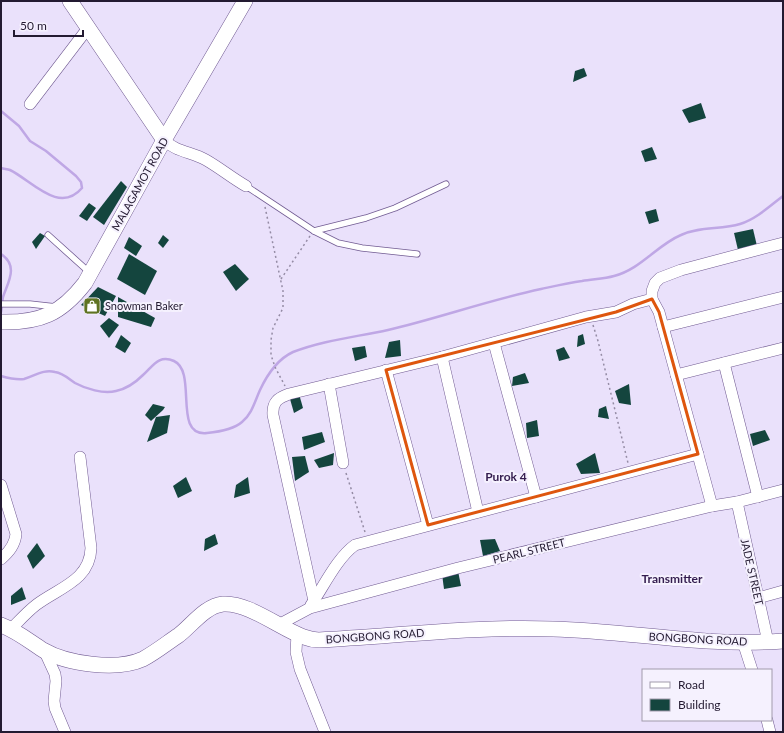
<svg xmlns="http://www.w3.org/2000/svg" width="784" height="733" viewBox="0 0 784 733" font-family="Lato,sans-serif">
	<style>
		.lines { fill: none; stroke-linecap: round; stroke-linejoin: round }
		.stream { stroke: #bfa7e5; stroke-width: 2.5 }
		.building { fill: #14453e }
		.lane-casing { stroke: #715b92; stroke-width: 7 }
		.street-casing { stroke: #715b92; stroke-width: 12 }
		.secondary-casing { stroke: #715b92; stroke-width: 16 }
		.path { stroke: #958ca5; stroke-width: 1.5; stroke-dasharray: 2 3; stroke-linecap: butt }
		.lane { stroke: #fff; stroke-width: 5.5 }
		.street { stroke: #fff; stroke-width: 11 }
		.secondary { stroke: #fff; stroke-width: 15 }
		.marked { fill: none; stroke: #de560e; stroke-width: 3; stroke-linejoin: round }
		.labels { text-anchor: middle; stroke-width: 4; stroke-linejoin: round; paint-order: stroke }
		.street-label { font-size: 11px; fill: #231a31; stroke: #f5f1fe }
		.poi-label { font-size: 11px; fill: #231a31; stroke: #f5f1fe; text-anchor: start }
		.neighbourhood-label { font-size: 12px; font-weight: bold; fill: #341d4f; stroke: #f5f1fe }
	</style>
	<rect width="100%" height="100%" fill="#eae1fb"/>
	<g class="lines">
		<g class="stream">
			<path d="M1 111 19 126 30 141 46 151 76 176 81 182 82 188C59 215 31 180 10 170 7 169 4 169 1 168"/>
			<path d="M1 254C19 266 8 282 3 297 2 302 2 307 1 312"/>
			<path d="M1 376C8 378 16 380 24 379 35 376 43 369 55 372 63 373 69 379 75 383 86 389 103 394 116 391 126 389 136 382 143 375 153 366 159 354 174 361 198 372 172 437 207 433 217 432 234 429 242 422 252 414 255 401 260 390 267 375 278 359 293 352 324 340 356 337 388 330 439 318 489 300 541 289 555 286 568 283 582 281 593 279 604 279 614 276 641 269 657 245 681 235 700 226 721 230 740 224 756 219 770 206 783 196"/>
		</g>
	</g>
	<g class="building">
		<polygon points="584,68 587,76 573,82 575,71"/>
		<polygon points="701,103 706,118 689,123 682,110"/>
		<polygon points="652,147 657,159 645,162 641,151"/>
		<polygon points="121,181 127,187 104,225 93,217"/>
		<polygon points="89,203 96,208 87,221 79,216"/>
		<polygon points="656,209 659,221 649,224 645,212"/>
		<polygon points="753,229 757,246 738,250 734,233"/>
		<polygon points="40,233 45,236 36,249 32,242"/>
		<polygon points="163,235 169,240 163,248 158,243"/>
		<polygon points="129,237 142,246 136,256 124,248"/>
		<polygon points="129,254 157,271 145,295 117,279"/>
		<polygon points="235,264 249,279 236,291 223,272"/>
		<polygon points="98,287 116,296 105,316 81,305"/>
		<polygon points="118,297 155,318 151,327 118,317"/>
		<polygon points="109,318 119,325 109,338 100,326"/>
		<polygon points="583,334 585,344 577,347 578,336"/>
		<polygon points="121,335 131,343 125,353 115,347"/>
		<polygon points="400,340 401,356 385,358 389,342"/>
		<polygon points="365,346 367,357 355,361 352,348"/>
		<polygon points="564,347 570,358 559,361 556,350"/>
		<polygon points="525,373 529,383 512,386 513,377"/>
		<polygon points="629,384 631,405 619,403 615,391"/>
		<polygon points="299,394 303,408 294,413 290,399"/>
		<polygon points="153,404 165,407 163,410 151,421 145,415"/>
		<polygon points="606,406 609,419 598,417 599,409"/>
		<polygon points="170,415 167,433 147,442 156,417"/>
		<polygon points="537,420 539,436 527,438 526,423"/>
		<polygon points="765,430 770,440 753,446 750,434"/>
		<polygon points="322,432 325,442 304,450 302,437"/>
		<polygon points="334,453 333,465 319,468 314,460"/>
		<polygon points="595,453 600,473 581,474 576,464"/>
		<polygon points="305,456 309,472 295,481 292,457"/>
		<polygon points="186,477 192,491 178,498 173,486"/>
		<polygon points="248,477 250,493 234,498 236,485"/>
		<polygon points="215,534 218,544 204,551 205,539"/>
		<polygon points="495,539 500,551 483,556 480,540"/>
		<polygon points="37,543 45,556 33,569 27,556"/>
		<polygon points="458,571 461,586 444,589 442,574"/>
		<polygon points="22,587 26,599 11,605 11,596"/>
	</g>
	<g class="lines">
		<g class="lane-casing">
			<g id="lane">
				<polyline points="246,186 314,231 338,243 362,248 417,254"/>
				<polyline points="314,231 366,218 395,208 446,184"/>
				<polyline points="48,235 89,272"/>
				<polyline points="1,304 30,304 57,307"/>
			</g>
		</g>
		<g class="street-casing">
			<g id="street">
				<polyline points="30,104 88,28"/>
				<path d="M164 140C176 152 192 152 206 160 220 168 232 178 246 186"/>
				<polyline points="663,327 783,297"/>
				<polyline points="494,343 536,497"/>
				<polyline points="442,357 478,512"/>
				<polyline points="724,363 758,497"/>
				<polyline points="386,370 428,525"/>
				<polyline points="676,375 783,348"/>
				<polyline points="329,384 343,463"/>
				<path d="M1 485 16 534C15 545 9 552 1 559"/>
				<polyline points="737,502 768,642"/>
				<polyline points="712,506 659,312 652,299 652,291 655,283 660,278 681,270 783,243"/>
				<polyline points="758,598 783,591"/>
				<path d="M314 601 273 415C272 402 278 398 289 394L442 357 586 317 616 312 633 304 652 299"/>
				<path d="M311 605C324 586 337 558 355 545L698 454"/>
				<polyline points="280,624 310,608 458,568 712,506 737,502 783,490"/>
				<path d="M11 629C19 621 27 612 36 605 58 588 90 581 91 548L80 457"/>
				<polyline points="297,634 296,652 300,669 325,732"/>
				<polyline points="743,642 752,670"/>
				<polyline points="44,650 55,674 56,681 54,701 55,708 65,732"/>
				<polyline points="767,720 770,732"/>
			</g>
		</g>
		<g class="secondary-casing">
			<g id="secondary">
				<polyline points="70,1 164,140"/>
				<path d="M1 322C40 323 61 314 85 283L164 140 245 1"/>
				<path d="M1 625C17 631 29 641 43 650 67 664 117 671 143 659 156 652 167 643 179 635 192 625 205 606 223 604 248 602 281 629 304 637 309 639 314 640 319 640 397 636 475 626 553 629 630 631 706 647 783 641"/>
			</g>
		</g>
		<g class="path">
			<polyline points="265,207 283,291 283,308 273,328 271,340 271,355 275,367 285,386"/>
			<polyline points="281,279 310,236"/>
			<polyline points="593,325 598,341 628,463"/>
			<polyline points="346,473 365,532"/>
		</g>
		<use href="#lane" class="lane"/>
		<use href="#street" class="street"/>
		<use href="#secondary" class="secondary"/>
	</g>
	<path class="marked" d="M652 299 659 312 698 454 428 525 386 370 616 312Z"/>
	<defs>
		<g id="shop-square" transform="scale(0.9)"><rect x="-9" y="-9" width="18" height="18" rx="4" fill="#5f7322" stroke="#f5f1fe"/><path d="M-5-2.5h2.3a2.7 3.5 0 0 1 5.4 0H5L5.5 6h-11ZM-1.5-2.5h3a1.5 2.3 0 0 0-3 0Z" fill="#fff"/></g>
	</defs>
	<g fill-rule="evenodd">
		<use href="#shop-square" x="92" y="306"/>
	</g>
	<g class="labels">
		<g class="street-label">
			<text transform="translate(140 184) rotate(-61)" y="4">MALAGAMOT ROAD</text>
			<text transform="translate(529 551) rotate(-14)" y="4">PEARL STREET</text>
			<text transform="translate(752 572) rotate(77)" y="4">JADE STREET</text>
			<text transform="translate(375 636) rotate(-4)" y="4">BONGBONG ROAD</text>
			<text transform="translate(698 639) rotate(3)" y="4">BONGBONG ROAD</text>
		</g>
		<g class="poi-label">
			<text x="105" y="310">Snowman Baker</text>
		</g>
		<g class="neighbourhood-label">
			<text x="506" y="481">Purok 4</text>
			<text x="672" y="583">Transmitter</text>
		</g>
	</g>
	<rect width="784" height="733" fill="none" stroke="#231a31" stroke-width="4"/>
	<rect x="642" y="669" width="130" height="52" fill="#f5f1fe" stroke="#a19bac"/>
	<rect x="650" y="682" width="20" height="6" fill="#ffffff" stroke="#a19bac"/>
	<text x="678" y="689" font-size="12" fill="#231a31">Road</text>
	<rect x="650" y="699" width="20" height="12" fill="#14453e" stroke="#a19bac"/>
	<text x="678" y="709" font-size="12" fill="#231a31">Building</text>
	<path d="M14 30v6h69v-6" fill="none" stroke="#231a31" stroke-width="2"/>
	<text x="20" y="30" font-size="12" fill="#231a31" stroke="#f5f1fe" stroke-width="3" paint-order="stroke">50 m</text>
</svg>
